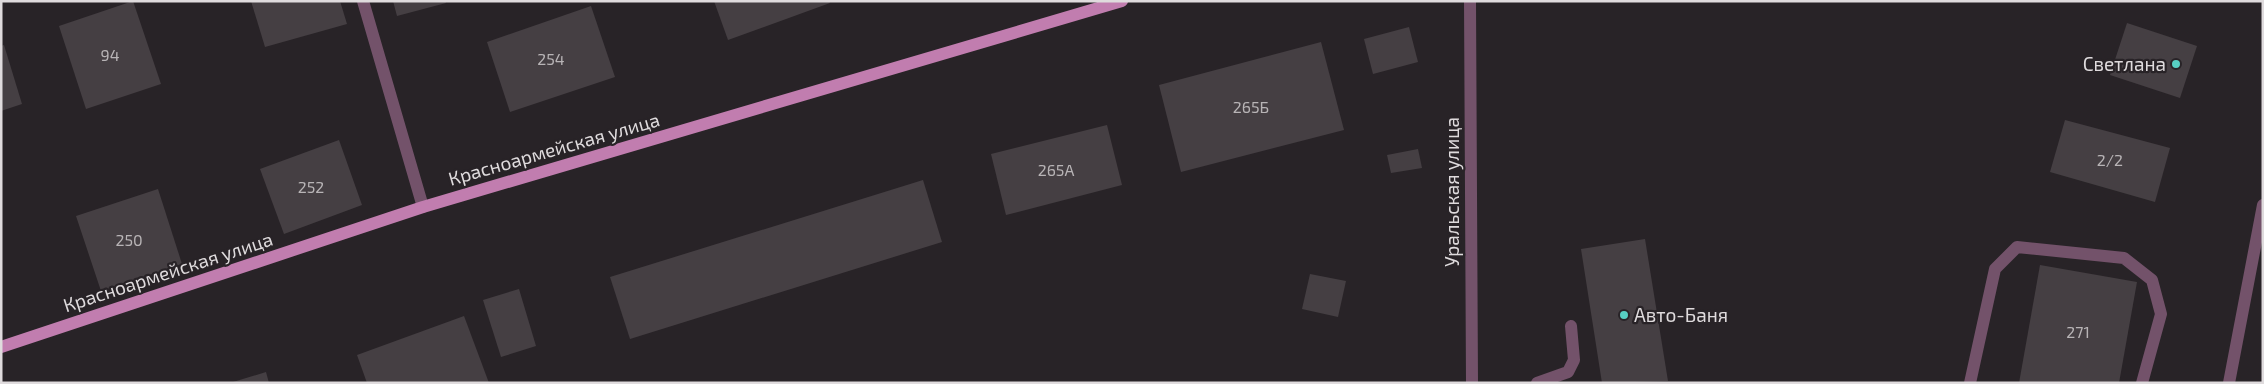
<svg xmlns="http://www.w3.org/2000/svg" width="2264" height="384" viewBox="0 0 2264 384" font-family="'Exo 2',sans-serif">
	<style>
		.building { fill: #453f43 }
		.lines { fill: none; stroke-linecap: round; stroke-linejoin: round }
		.minor { stroke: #73526a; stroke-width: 12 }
		.major { stroke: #c17daf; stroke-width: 12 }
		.poi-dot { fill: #57cec2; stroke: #282327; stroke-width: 2 }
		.labels { text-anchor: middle; stroke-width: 4.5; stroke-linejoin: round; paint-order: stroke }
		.number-label { font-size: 16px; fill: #b8b4b6 }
		.poi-label { font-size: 19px; fill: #dfdbdd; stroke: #282327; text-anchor: end }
		.street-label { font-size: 19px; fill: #dfdbdd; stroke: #282327 }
	</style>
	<rect width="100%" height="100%" fill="#282327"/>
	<g class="building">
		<polygon points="133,1 161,84 86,109 59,26"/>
		<polygon points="251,1 340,1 347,24 265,47"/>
		<polygon points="393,1 445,1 446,3 397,16"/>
		<polygon points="714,1 829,1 830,3 728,40"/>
		<polygon points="591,6 615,77 510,112 487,42"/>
		<polygon points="2127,23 2197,46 2180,98 2110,75"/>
		<polygon points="1409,27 1418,62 1373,74 1364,39"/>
		<polygon points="1321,42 1344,130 1181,172 1159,85"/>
		<polygon points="4,45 22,104 1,111 1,46"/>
		<polygon points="2065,120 2170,148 2155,202 2050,172"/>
		<polygon points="1107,125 1122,185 1006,215 991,154"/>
		<polygon points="339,140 362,205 284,234 260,169"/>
		<polygon points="1418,149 1422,168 1391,173 1387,155"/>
		<polygon points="923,180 942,242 630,339 610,277"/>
		<polygon points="158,189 182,264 101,291 76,216"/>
		<polygon points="1645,239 1668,381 1602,383 1581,249"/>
		<polygon points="2040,265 2137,282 2119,383 2019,383"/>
		<polygon points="1310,274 1346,281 1338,317 1302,309"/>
		<polygon points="519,289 536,346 501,357 483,300"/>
		<polygon points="464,316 489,383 367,383 357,355"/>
		<polygon points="266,372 269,383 233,383 233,382"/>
	</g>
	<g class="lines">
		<g class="minor">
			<polyline points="363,1 423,207"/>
			<polyline points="1470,1 1472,383"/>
			<polyline points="1537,383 1568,372 1574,360 1571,326"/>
			<polyline points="1970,383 1995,269 2017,247 2124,258 2152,280 2161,314 2142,383"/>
			<polyline points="2229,383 2263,205"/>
		</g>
		<polyline class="major" points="1,347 423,207 1122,1"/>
	</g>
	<g class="poi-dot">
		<circle cx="2176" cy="64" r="5"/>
		<circle cx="1624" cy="315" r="5"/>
	</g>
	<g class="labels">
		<g class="number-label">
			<text x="110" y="61">94</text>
			<text x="551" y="65">254</text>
			<text x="1251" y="113">265Б</text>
			<text x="2110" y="166">2/2</text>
			<text x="1056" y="176">265А</text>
			<text x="311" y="193">252</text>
			<text x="129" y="246">250</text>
			<text x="2078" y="338">271</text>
		</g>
		<g class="poi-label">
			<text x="2166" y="71">Светлана</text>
			<text x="1634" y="322" text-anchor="start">Авто-Баня</text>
		</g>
		<g class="street-label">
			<text transform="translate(554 149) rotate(-16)" y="7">Красноармейская улица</text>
			<text transform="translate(1452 192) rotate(-90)" y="7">Уральская улица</text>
			<text transform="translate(168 272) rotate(-18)" y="7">Красноармейская улица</text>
		</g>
	</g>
	<rect width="2264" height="384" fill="none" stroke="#dfdbdd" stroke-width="5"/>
</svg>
